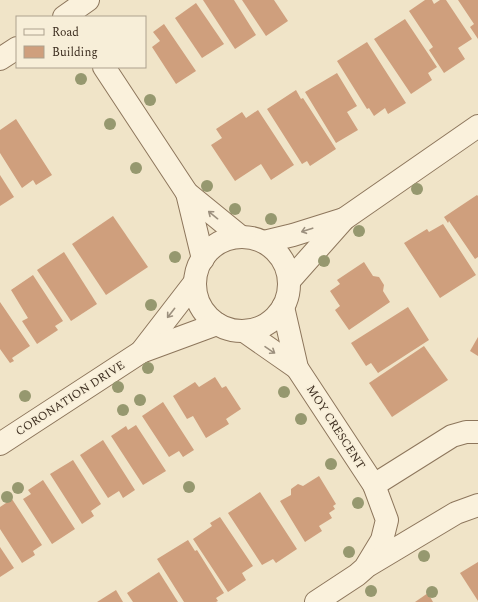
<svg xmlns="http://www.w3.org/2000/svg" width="478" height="602" viewBox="0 0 478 602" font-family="Spectral,serif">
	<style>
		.building { fill: #cf9f7d }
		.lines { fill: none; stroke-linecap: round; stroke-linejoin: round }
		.minor-casing { stroke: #8d765c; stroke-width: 24 }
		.minor { stroke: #faf1dc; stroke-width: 22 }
		.tree { fill: #96986f }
		.oneway { stroke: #9c907e }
		.labels { text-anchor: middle; stroke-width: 3; stroke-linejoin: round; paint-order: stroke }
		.street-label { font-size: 12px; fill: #3d2e20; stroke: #f7eed8 }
	</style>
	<rect width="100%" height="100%" fill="#f0e4c8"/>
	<g class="building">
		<polygon points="203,0 234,0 256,35 235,49"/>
		<polygon points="242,0 274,0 288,21 266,36"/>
		<polygon points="425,0 432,0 434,4 440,0 446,0 472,39 458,48 465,59 444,73 429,50 433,47 409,11"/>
		<polygon points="458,0 478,0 478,39 470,27 474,24"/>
		<polygon points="196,3 224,44 202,58 175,18"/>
		<polygon points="405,19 437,67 428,73 432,80 411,94 374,39"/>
		<polygon points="164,24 196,71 176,84 152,47 160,41 153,32"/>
		<polygon points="367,42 406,103 388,114 385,108 374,116 369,108 367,109 337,61"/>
		<polygon points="337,73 357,106 347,112 358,130 336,143 305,92"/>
		<polygon points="296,90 301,99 303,98 336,149 310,166 307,161 302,164 267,109"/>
		<polygon points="258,110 294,165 271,180 261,164 235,181 211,145 222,138 216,129 242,112 246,118"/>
		<polygon points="16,119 52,175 36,185 33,180 22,188 0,153 0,130"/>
		<polygon points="0,175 14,197 0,206"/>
		<polygon points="477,195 478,196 478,257 475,259 449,221 448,223 444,217"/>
		<polygon points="113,216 148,267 106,295 72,244"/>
		<polygon points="443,224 476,275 440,298 404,243 427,229 429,232"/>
		<polygon points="64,252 97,304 71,321 37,270"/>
		<polygon points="364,262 373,276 379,277 384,285 383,291 390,302 349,330 335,310 340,306 330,291 340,284 337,280"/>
		<polygon points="33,275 63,321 55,326 58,330 37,344 22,321 28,318 11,290"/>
		<polygon points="0,302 30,346 12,358 14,361 10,363 0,349"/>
		<polygon points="408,307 429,340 378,373 371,363 366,366 351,343"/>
		<polygon points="478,337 478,356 470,351"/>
		<polygon points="424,346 448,380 392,417 369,383"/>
		<polygon points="215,377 222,388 226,386 241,409 226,419 229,424 206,438 193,416 187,419 173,396 195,382 199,387"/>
		<polygon points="163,402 194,450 183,457 179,451 169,457 142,416"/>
		<polygon points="136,425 166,471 143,485 111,436 126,426 128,430"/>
		<polygon points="103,440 135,490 123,498 119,491 108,498 80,455"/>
		<polygon points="73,460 101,504 91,511 94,516 82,524 50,474"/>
		<polygon points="319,476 336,504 333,506 335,509 329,513 332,518 319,526 322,531 305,542 280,501 291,495 291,489 298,484 303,486"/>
		<polygon points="43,480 75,529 52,544 23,499 31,494 28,490"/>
		<polygon points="260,492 297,549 276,563 273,559 262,565 228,513"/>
		<polygon points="12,499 42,545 33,551 35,555 22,563 0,529 0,507"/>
		<polygon points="220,517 253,566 242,573 246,580 228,592 193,539 212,526 210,523"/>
		<polygon points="188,540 195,551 197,550 224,593 216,598 218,601 216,602 184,602 157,559"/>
		<polygon points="0,547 14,568 0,577"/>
		<polygon points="478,562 478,601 460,573"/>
		<polygon points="159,572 178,602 133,602 127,593"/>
		<polygon points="116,590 123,602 97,602"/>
		<polygon points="428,593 433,602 415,602"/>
	</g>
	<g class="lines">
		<g class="minor-casing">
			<g id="minor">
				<polyline points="64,17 88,0"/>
				<polyline points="0,59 17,48"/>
				<polyline points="104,67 187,193 241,237"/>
				<polyline points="187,193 203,259"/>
				<circle cx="242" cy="284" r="47"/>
				<polyline points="264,242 293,235 344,219"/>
				<polyline points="289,281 344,219 478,126"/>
				<polyline points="283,307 297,368 374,485 387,520 382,540 365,568 357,575 316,602"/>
				<polyline points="244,331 297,368"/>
				<polyline points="141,352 195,282"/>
				<polyline points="0,444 141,352 217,324"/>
				<polyline points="374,485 452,436 466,432 478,432"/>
				<polyline points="369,565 456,513 478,505"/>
			</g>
		</g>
		<use href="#minor" class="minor"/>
	</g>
	<g class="tree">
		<circle cx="81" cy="79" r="6"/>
		<circle cx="150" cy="100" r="6"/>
		<circle cx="110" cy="124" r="6"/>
		<circle cx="136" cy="168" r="6"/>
		<circle cx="207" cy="186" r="6"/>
		<circle cx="417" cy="189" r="6"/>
		<circle cx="235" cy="209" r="6"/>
		<circle cx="271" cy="219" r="6"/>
		<circle cx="359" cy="231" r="6"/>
		<circle cx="175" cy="257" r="6"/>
		<circle cx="324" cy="261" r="6"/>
		<circle cx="151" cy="305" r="6"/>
		<circle cx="148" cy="368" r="6"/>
		<circle cx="118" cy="387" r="6"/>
		<circle cx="284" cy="392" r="6"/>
		<circle cx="25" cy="396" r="6"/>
		<circle cx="140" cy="400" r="6"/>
		<circle cx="123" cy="410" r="6"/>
		<circle cx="301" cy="419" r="6"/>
		<circle cx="331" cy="464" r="6"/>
		<circle cx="189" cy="487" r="6"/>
		<circle cx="18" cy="488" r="6"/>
		<circle cx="7" cy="497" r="6"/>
		<circle cx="358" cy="503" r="6"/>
		<circle cx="349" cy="552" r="6"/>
		<circle cx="424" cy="556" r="6"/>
		<circle cx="371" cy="591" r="6"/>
		<circle cx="432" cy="592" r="6"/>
	</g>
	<defs><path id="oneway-shaft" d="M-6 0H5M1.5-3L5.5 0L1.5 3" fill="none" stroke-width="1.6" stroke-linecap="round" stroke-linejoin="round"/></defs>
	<g class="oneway">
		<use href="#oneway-shaft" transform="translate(213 215) rotate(-141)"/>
		<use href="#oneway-shaft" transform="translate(307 230) rotate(162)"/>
		<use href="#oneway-shaft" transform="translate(171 313) rotate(128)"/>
		<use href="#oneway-shaft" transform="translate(270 350) rotate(34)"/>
	</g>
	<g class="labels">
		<g class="street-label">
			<text transform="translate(70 398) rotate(-33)" y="4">CORONATION DRIVE</text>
			<text transform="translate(336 427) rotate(57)" y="4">MOY CRESCENT</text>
		</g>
	</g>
	<rect x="16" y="16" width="130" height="52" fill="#f7eed8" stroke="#ada18e"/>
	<rect x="24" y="29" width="20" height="6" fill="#faf1dc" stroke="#ada18e"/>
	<text x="52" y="36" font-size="12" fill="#3d2e20">Road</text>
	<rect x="24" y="46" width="20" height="12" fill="#cf9f7d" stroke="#ada18e"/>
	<text x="52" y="56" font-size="12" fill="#3d2e20">Building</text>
</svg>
